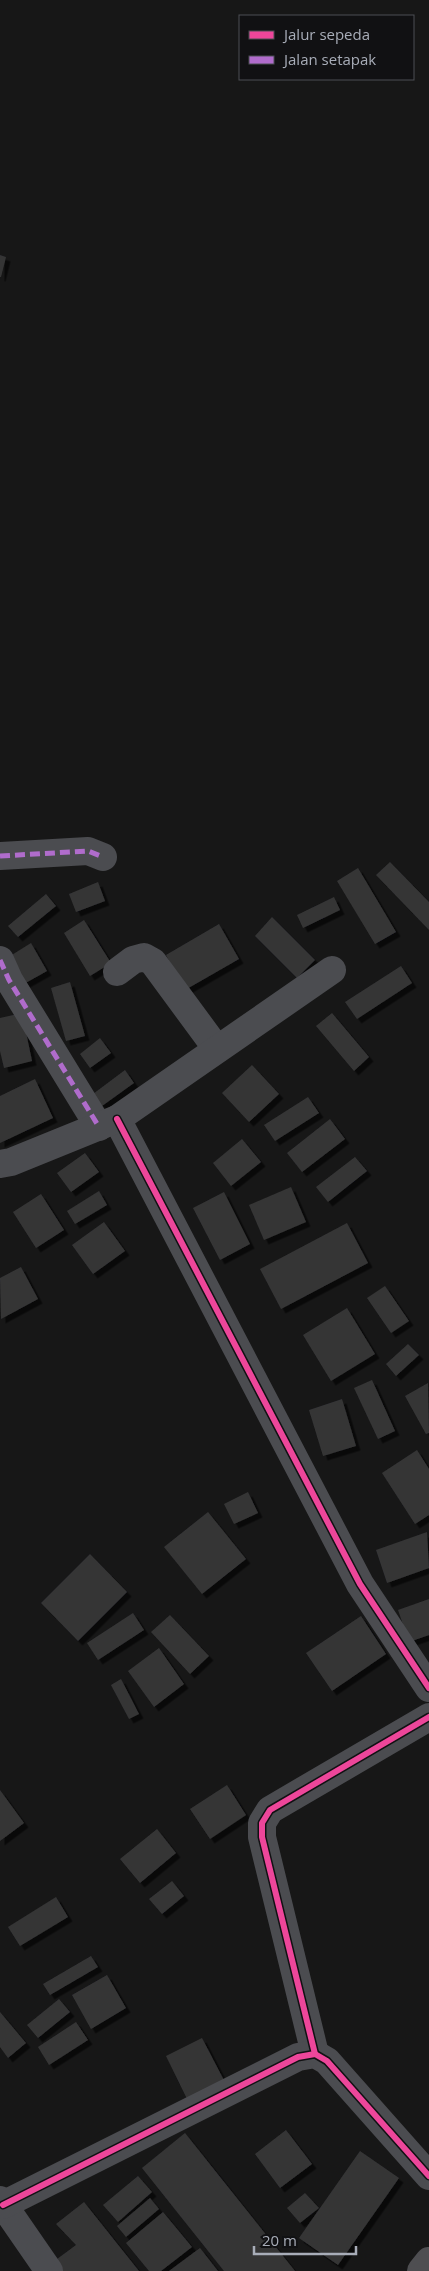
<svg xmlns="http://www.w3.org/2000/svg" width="429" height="2271" viewBox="0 0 429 2271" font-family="'Open Sans',sans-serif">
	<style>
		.building { fill: #353536; filter: url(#shadow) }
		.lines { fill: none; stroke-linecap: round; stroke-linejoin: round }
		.street { stroke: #4b4c50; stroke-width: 28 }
		.highway { stroke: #4e4e51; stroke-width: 28 }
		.quiet { stroke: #b06ccc; stroke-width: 5; stroke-dasharray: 10 5; stroke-linecap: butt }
		.cycleway-casing { stroke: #111113; stroke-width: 9 }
		.cycleway { stroke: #ed469a; stroke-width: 6 }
	</style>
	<defs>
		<filter id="shadow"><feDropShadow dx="4.5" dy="4.5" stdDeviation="0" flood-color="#0009"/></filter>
	</defs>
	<rect width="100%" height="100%" fill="#171717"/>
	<g class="building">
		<polygon points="0,255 6,257 1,277 0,277"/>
		<polygon points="390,862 429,902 429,930 376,875"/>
		<polygon points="358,868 396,932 375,944 337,881"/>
		<polygon points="98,882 105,901 76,912 69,894"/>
		<polygon points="46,894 56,906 18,937 8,926"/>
		<polygon points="334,897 340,910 303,928 297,915"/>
		<polygon points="272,917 315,960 297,978 255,936"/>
		<polygon points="84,920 111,963 90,976 64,933"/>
		<polygon points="219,924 239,959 185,990 166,955"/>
		<polygon points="31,943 47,971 22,985 7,958"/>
		<polygon points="401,966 412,983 357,1019 345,1002"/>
		<polygon points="70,982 85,1036 66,1041 51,988"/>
		<polygon points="22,1013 32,1061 4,1068 0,1051 0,1018"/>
		<polygon points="332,1013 369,1057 354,1071 316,1026"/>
		<polygon points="100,1038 111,1053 90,1068 80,1054"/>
		<polygon points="252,1065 279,1094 249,1122 222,1093"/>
		<polygon points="125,1070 134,1083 102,1106 93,1094"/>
		<polygon points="35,1079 53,1118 0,1143 0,1096"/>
		<polygon points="308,1097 319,1113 275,1141 264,1125"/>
		<polygon points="330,1119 345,1139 302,1172 287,1153"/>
		<polygon points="242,1139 261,1162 231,1186 213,1163"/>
		<polygon points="85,1153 99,1172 71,1192 57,1173"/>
		<polygon points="355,1157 367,1171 328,1202 316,1187"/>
		<polygon points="291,1187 306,1222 264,1240 249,1205"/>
		<polygon points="99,1191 107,1205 75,1224 67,1211"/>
		<polygon points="224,1192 250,1244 220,1260 193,1208"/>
		<polygon points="41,1194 64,1230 36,1248 13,1212"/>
		<polygon points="104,1222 125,1251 93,1274 72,1245"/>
		<polygon points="347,1223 368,1263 281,1309 260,1269"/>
		<polygon points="21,1267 38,1299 1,1319 0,1278"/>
		<polygon points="385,1286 409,1321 391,1333 367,1298"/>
		<polygon points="347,1308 375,1354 331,1381 303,1335"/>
		<polygon points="408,1344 419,1355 396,1376 386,1364"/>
		<polygon points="372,1380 395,1431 378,1439 354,1388"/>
		<polygon points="428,1383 429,1433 426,1434 405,1396"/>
		<polygon points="342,1399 356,1446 323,1456 309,1410"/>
		<polygon points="417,1450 429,1469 429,1515 415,1524 382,1473"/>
		<polygon points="248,1492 258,1513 234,1524 224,1504"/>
		<polygon points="208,1512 246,1559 202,1594 164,1547"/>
		<polygon points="427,1532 429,1568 387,1583 376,1550"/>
		<polygon points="90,1554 127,1592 78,1641 41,1603"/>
		<polygon points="429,1599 429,1635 409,1642 398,1610"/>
		<polygon points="133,1613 144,1630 98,1660 87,1643"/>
		<polygon points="170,1615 209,1656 190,1674 151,1632"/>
		<polygon points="361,1616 386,1654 332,1691 306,1653"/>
		<polygon points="159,1648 184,1684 154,1707 128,1671"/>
		<polygon points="121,1679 139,1714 129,1719 111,1685"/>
		<polygon points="227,1785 246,1815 210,1839 190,1809"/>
		<polygon points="0,1790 24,1823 0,1841"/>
		<polygon points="157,1829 176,1853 140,1883 120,1859"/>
		<polygon points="172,1881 184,1896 162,1914 149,1899"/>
		<polygon points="56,1897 68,1917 20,1946 8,1927"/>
		<polygon points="91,1956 98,1967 50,1995 43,1984"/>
		<polygon points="107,1975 126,2008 91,2029 72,1995"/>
		<polygon points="59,1999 70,2012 38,2038 27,2025"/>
		<polygon points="0,2012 26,2043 8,2058 0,2047"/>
		<polygon points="76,2022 88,2040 49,2065 38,2047"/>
		<polygon points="202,2038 228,2088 191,2107 166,2056"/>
		<polygon points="286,2130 312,2164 280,2188 255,2154"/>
		<polygon points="185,2133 295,2271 224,2271 142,2168"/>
		<polygon points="360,2151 399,2178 338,2265 299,2238"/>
		<polygon points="138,2176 152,2192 118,2222 103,2205"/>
		<polygon points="305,2193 319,2208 300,2223 287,2208"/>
		<polygon points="150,2198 159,2209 126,2237 117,2226"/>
		<polygon points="84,2202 139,2271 53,2271 49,2265 76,2245 56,2224"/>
		<polygon points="163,2212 192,2247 161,2271 149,2271 126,2243"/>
		<polygon points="200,2248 218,2271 169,2271"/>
	</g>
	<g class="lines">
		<g class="street">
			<polyline points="0,856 88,851 103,857"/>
			<polyline points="0,960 9,980 99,1127"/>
			<polyline points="117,972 133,960 144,957 153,962 217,1049"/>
			<polyline points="117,1119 360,1584 429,1688"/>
			<polyline points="0,1164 11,1162 117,1119 332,970"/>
			<polyline points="315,2054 262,1837 262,1823 270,1810 429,1717"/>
			<polyline points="0,2200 49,2271"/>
			<polyline points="3,2205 298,2057 315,2054 327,2061 429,2176"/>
		</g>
		<polyline class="highway" points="421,2271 429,2261"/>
		<g class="quiet">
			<polyline points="0,856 88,851 103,857"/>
			<polyline points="0,960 9,980 99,1127"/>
		</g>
		<g class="cycleway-casing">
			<g id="cycleway">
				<polyline points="117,1119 360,1584 429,1688"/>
				<polyline points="315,2054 262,1837 262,1823 270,1810 429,1717"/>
				<polyline points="3,2205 298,2057 315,2054 327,2061 429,2176"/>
			</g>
		</g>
		<use href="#cycleway" class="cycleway"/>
	</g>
	<rect x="239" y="15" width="175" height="65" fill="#111113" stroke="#4d4f55"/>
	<rect x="249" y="31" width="25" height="8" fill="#ed469a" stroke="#4d4f55"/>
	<text x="284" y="40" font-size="15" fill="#a8adb8">Jalur sepeda</text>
	<rect x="249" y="56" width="25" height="8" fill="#b06ccc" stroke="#4d4f55"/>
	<text x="284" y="65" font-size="15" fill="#a8adb8">Jalan setapak</text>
	<path d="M254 2246v8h102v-8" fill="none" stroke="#a8adb8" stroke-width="2.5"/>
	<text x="262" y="2246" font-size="15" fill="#a8adb8" stroke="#111113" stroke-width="4" paint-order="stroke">20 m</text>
</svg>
